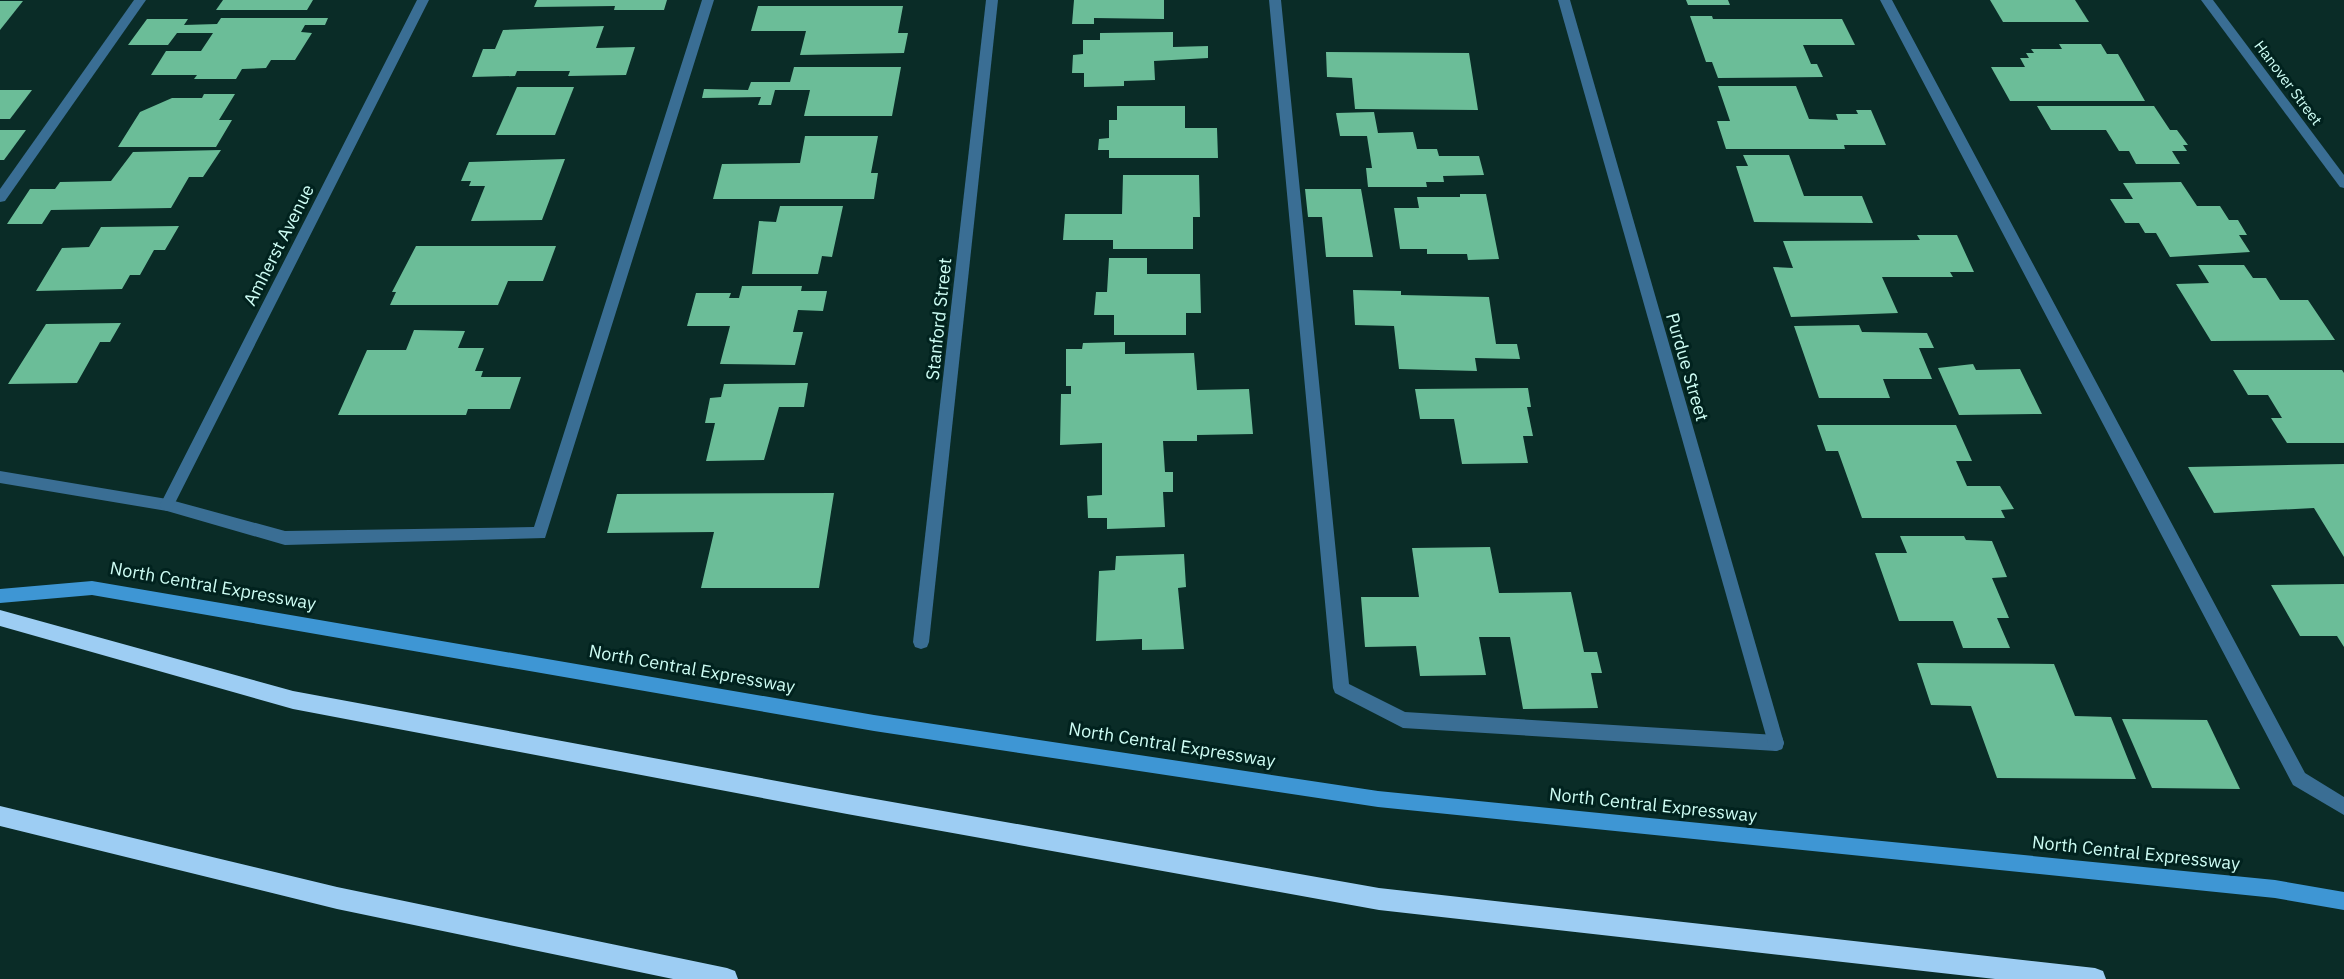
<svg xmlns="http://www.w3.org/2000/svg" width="2344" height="979" viewBox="0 0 2344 979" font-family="'IBM Plex Sans',sans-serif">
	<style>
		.building { fill: #6bbd98 }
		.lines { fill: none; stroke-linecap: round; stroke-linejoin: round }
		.service { fill: #3a6e94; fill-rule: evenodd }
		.minor { fill: #3a6e94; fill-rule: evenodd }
		.secondary { fill: #3e96d4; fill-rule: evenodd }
		.motorway { fill: #9dcdf3; fill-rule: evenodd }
		.labels { text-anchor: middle; stroke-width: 6; stroke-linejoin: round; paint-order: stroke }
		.far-street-label { font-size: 15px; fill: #cefdf4; stroke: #01221e }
		.street-label { font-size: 18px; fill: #cefdf4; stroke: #01221e }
	</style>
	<rect width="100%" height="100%" fill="#0a2c27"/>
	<g class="building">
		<polygon points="223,0 313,0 307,10 216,10"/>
		<polygon points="537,0 667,0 664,10 614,10 615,6 534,7"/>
		<polygon points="1074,0 1164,0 1164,19 1094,18 1094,24 1072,24"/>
		<polygon points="1686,0 1728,0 1730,5 1688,5"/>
		<polygon points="1990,0 2075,0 2089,22 2003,22"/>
		<polygon points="0,1 23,1 0,30"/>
		<polygon points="758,6 903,6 898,33 908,33 904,53 800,55 806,31 751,31"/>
		<polygon points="1690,16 1712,16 1713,19 1842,19 1855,45 1803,45 1811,64 1817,64 1823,77 1718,78 1712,62 1706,62"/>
		<polygon points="221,18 328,18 325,25 305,25 301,32 312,33 295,60 271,60 266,68 242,69 236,79 194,79 197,75 151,75 166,51 201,51 213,33 177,33 168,45 128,45 147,19 188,19 184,25 217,24"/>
		<polygon points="604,26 596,48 635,47 626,75 568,76 570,71 517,71 515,76 472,77 483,49 495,49 503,30"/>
		<polygon points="1173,32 1173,47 1208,46 1208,58 1154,61 1155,80 1124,81 1124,86 1084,87 1084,73 1072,73 1073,55 1083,54 1083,40 1100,40 1100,33"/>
		<polygon points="2059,44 2101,44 2107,54 2118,54 2145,101 2010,101 1991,67 2025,67 2020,58 2029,58 2026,53 2034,53 2031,49 2062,49"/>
		<polygon points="1326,52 1469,53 1478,110 1355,109 1352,78 1327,77"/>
		<polygon points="794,67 901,67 892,116 804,116 810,90 775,90 771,105 758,105 761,97 702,98 704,89 748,90 751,82 790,82"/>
		<polygon points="1718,86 1796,86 1809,119 1838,120 1836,114 1858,114 1856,110 1871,110 1886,145 1844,145 1845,149 1726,149 1717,121 1730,121"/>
		<polygon points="517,87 574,87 555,135 496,135"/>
		<polygon points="0,90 32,90 10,119 0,119"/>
		<polygon points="204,94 235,94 219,120 232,120 216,147 118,147 140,112 172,98 202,98"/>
		<polygon points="1117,106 1185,106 1185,128 1217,128 1218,158 1109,158 1109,150 1098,150 1099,139 1109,138 1109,120 1117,120"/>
		<polygon points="2037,106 2154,106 2170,130 2177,130 2188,145 2183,145 2187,151 2172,151 2180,164 2136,164 2129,151 2119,151 2106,130 2051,130"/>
		<polygon points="1374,112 1378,133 1413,132 1417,149 1437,149 1439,156 1479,156 1484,175 1443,176 1444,182 1426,182 1427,187 1368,187 1366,168 1372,168 1367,136 1340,136 1336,113"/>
		<polygon points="0,130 26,130 4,160 0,160"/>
		<polygon points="805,136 878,136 871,173 878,173 874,199 713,199 722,164 800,163"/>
		<polygon points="221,150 203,177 189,177 171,208 51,210 42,224 7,224 30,189 55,189 60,182 111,181 133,152"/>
		<polygon points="1743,155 1789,155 1804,196 1862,196 1873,223 1754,222 1736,166 1748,166"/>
		<polygon points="565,159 542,220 471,221 485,186 469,186 471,181 461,181 469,162"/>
		<polygon points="1123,175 1199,175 1200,217 1193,217 1193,249 1113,249 1113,240 1063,240 1065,214 1122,214"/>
		<polygon points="2181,182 2197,206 2220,206 2229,220 2238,220 2247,235 2239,235 2250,252 2170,257 2156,233 2145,233 2139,223 2125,223 2110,199 2133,199 2123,183"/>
		<polygon points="1305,189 1361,189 1373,257 1326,257 1322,217 1308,217"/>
		<polygon points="1460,194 1486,194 1499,259 1468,260 1467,254 1427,254 1427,249 1400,249 1394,208 1419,208 1417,197 1460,197"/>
		<polygon points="780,206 843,206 832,257 822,256 818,274 752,274 759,221 776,222"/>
		<polygon points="179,226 165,250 154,250 140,275 130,275 122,289 36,291 62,248 89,247 101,227"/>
		<polygon points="1917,235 1957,235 1974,272 1950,272 1953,277 1882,277 1898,313 1791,317 1773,267 1793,268 1783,241 1920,240"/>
		<polygon points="416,246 556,246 543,281 508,281 498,305 390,305 396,292 392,292"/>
		<polygon points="1109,258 1147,258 1147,274 1200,274 1201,313 1186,313 1186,335 1114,335 1114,315 1094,315 1096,292 1107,292"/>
		<polygon points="2198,265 2244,265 2253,278 2266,278 2280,300 2308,300 2335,340 2211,341 2176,284 2209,283"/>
		<polygon points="742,286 802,286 801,291 827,291 823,311 798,310 793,332 803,332 795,365 720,364 730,326 687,326 696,293 731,293 729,298 739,298"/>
		<polygon points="1353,290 1401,291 1401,295 1489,297 1496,344 1517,344 1520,359 1475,358 1477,371 1399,369 1394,326 1355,325"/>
		<polygon points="121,323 110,342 100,342 77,383 8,384 46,324"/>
		<polygon points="1859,325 1862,332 1927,333 1934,348 1919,348 1932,379 1883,379 1890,398 1819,398 1794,326"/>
		<polygon points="414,330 465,331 458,348 484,348 475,371 483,371 481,377 521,377 510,409 468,409 466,415 338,415 367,350 406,350"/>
		<polygon points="1125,342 1125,354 1194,353 1197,390 1249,389 1253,434 1197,435 1197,441 1163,441 1165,472 1173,472 1173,492 1163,492 1165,527 1107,529 1107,518 1088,518 1087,496 1102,495 1102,443 1060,445 1061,394 1071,394 1071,386 1066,386 1066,349 1082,349 1083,343"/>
		<polygon points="1973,364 1976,370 2020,369 2042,414 1959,415 1938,368"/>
		<polygon points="2233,370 2342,370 2344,373 2344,443 2287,443 2271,418 2282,418 2268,395 2248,395"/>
		<polygon points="808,383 804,407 779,407 764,460 706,461 715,423 705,423 710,398 721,397 724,384"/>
		<polygon points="1528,388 1531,407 1527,407 1533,436 1523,436 1528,463 1462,464 1454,419 1420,419 1415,389"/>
		<polygon points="1817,425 1956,425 1972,461 1956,461 1967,486 2000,486 2014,509 2001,510 2005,518 1862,518 1838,451 1826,451"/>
		<polygon points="2344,464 2344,557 2314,508 2214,513 2188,467"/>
		<polygon points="834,493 819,588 701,588 714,532 607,533 617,494"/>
		<polygon points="1900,536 1964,536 1966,540 1992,541 2007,577 1992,578 2009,618 1997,618 2010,648 1963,648 1953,621 1899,621 1875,553 1907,553"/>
		<polygon points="1490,547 1499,593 1571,592 1584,652 1597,652 1602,673 1591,673 1598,708 1523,709 1510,637 1479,637 1486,675 1420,676 1416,646 1365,647 1361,597 1419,597 1412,548"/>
		<polygon points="1184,554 1186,587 1178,588 1184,649 1142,650 1142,639 1096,641 1099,571 1115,570 1116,556"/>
		<polygon points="2344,584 2344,647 2337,636 2300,636 2271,585"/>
		<polygon points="1917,663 2054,664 2075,716 2111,717 2136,779 1997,778 1971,706 1931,705"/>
		<polygon points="2122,719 2207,720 2240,789 2152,788"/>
	</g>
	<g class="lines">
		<g class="service">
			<polygon points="134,0 146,0 5,201 0,202 0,189"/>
			<polygon points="702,0 714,0 545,538 285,545 167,511 0,483 0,471 167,499 285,531 534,527"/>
			<polygon points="1269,0 1281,0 1349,684 1405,712 1776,735 1782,737 1784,743 1782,749 1776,751 1403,728 1335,693 1333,688"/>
			<polygon points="1880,0 1892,0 2305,773 2344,797 2344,815 2293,785"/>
		</g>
		<g class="minor">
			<polygon points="417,0 429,0 172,509 167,511 162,509 159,505 162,501"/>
			<polygon points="986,0 998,0 929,642 927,647 921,649 915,647 913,642"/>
			<polygon points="1558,0 1570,0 1784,743 1782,749 1776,751 1770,749 1768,743"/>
			<polygon points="2201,0 2213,0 2344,175 2344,188 2340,187"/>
		</g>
		<polygon class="secondary" points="92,581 874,715 1378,791 2275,880 2344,892 2344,910 2275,898 1378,807 874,731 92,595 0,603 0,589"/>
		<g class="motorway">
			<polygon points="0,610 293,691 847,794 1379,888 2095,968 2103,971 2106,979 1995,979 1379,910 847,814 293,709 0,626"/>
			<polygon points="0,806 337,887 727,968 735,971 738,979 673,979 337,909 0,826"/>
		</g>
	</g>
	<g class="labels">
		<g class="far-street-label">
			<text transform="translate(2288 83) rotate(53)" y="5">Hanover Street</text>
		</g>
		<g class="street-label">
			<text transform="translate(279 245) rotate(-63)" y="6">Amherst Avenue</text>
			<text transform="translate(939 319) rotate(-84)" y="6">Stanford Street</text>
			<text transform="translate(1687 367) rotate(74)" y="6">Purdue Street</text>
			<text transform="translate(213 586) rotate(10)" y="6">North Central Expressway</text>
			<text transform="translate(692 669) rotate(10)" y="6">North Central Expressway</text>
			<text transform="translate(1172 745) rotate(9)" y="6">North Central Expressway</text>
			<text transform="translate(1653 805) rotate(6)" y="6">North Central Expressway</text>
			<text transform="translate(2136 853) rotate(6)" y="6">North Central Expressway</text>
		</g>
	</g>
</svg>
